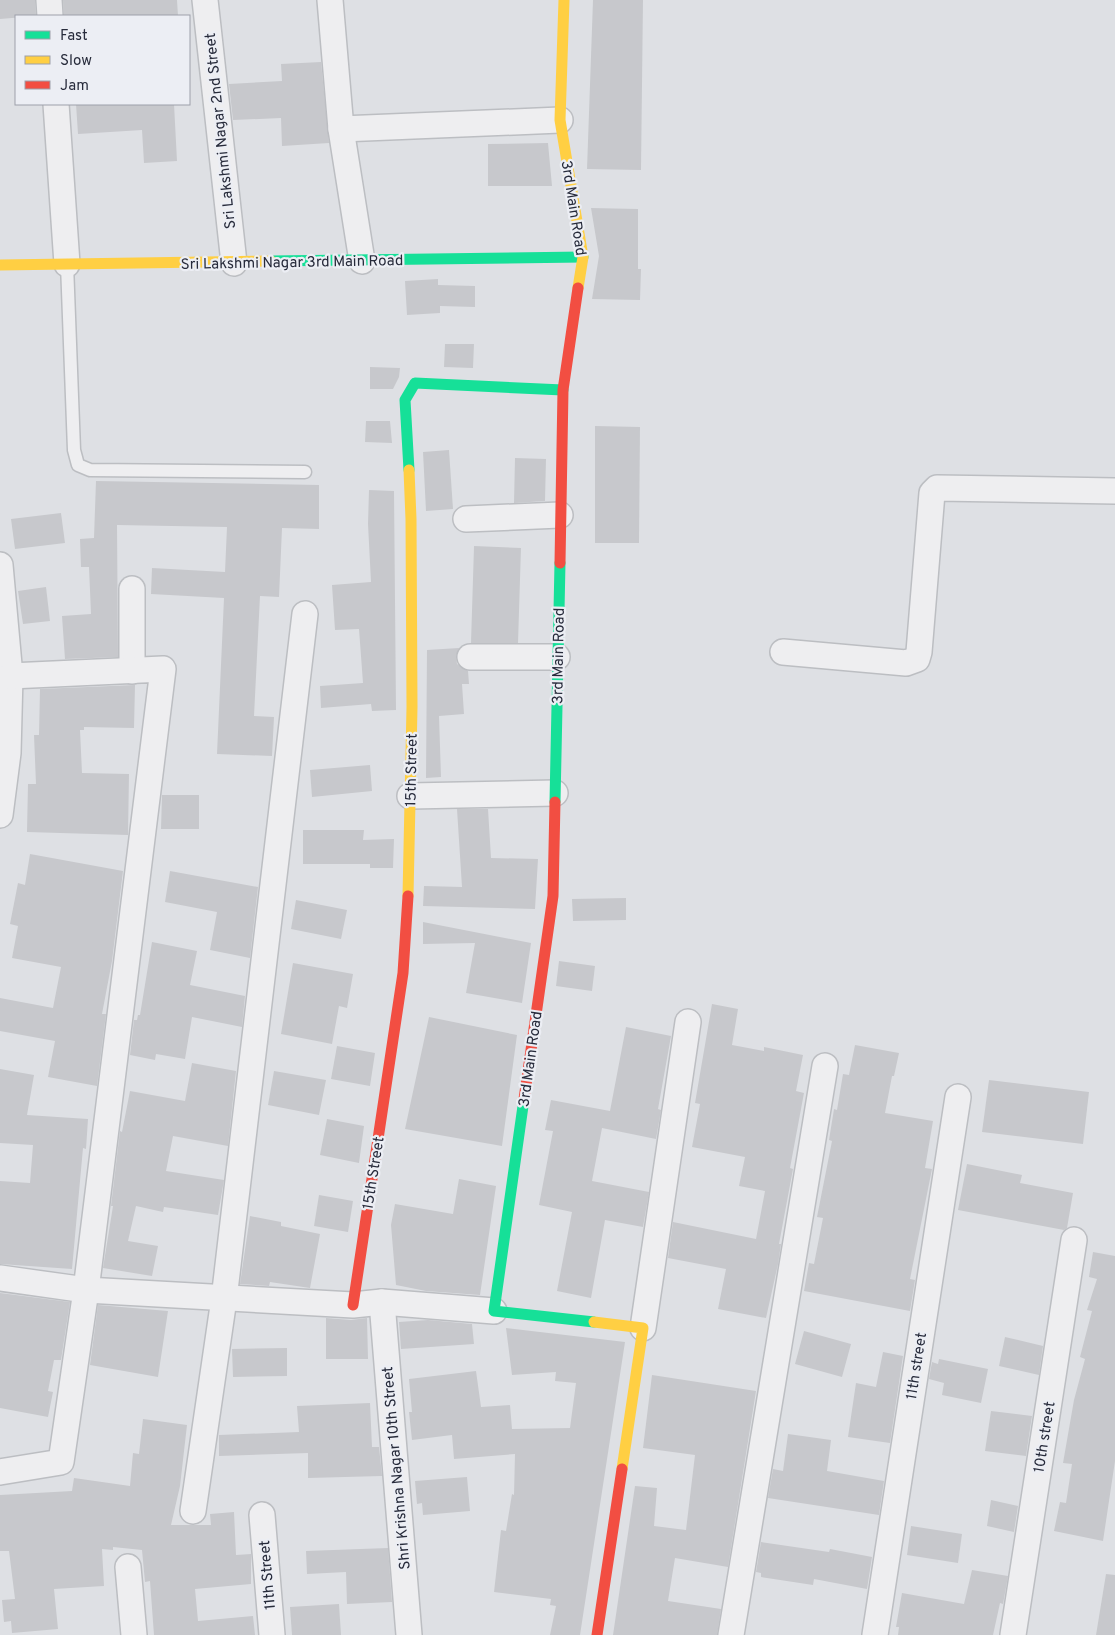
<svg xmlns="http://www.w3.org/2000/svg" width="1115" height="1635" viewBox="0 0 1115 1635" font-family="Overpass,sans-serif">
	<style>
		.building { fill: #c7c8cc }
		.lines { fill: none; stroke-linecap: round; stroke-linejoin: round }
		.lane-casing { stroke: #bcbec2; stroke-width: 15 }
		.street-casing { stroke: #bcbec2; stroke-width: 28 }
		.lane { stroke: #eeeef0; stroke-width: 12 }
		.street { stroke: #eeeef0; stroke-width: 25 }
		.fast { stroke: #16e098; stroke-width: 11 }
		.slow { stroke: #ffcf43; stroke-width: 11 }
		.jam { stroke: #f24e42; stroke-width: 11 }
		.labels { text-anchor: middle; stroke-width: 4.5; stroke-linejoin: round; paint-order: stroke }
		.street-label { font-size: 15px; fill: #272b3b; stroke: #eceef4 }
	</style>
	<rect width="100%" height="100%" fill="#dee0e4"/>
	<g class="building">
		<polygon points="0,0 35,0 36,16 0,19"/>
		<polygon points="63,0 177,0 178,16 64,16"/>
		<polygon points="593,0 643,0 641,170 587,169"/>
		<polygon points="321,62 329,143 282,146 281,118 233,120 229,84 282,81 281,64"/>
		<polygon points="76,104 174,104 177,161 144,163 142,130 78,134"/>
		<polygon points="548,143 552,186 488,186 488,144"/>
		<polygon points="591,208 638,209 638,269 641,269 640,300 592,299 599,256"/>
		<polygon points="438,279 438,285 475,286 475,307 440,306 440,313 407,315 405,281"/>
		<polygon points="445,344 474,344 473,368 444,367"/>
		<polygon points="370,367 400,368 399,377 393,389 370,389"/>
		<polygon points="366,421 390,421 392,443 365,442"/>
		<polygon points="595,426 640,427 639,543 595,543"/>
		<polygon points="449,450 453,509 426,511 423,452"/>
		<polygon points="515,458 546,459 545,501 514,503"/>
		<polygon points="96,481 319,485 319,529 282,528 279,597 260,596 254,716 274,717 272,756 217,754 224,598 151,594 152,568 225,572 227,527 117,525 118,657 65,659 62,616 91,614 89,567 81,567 80,539 94,538"/>
		<polygon points="369,490 394,491 396,710 372,711 371,704 321,708 320,686 363,683 359,629 335,630 332,585 371,582 368,524"/>
		<polygon points="61,513 65,543 15,549 11,519"/>
		<polygon points="474,546 521,548 518,643 471,643"/>
		<polygon points="46,587 50,621 23,624 18,591"/>
		<polygon points="459,648 456,657 457,664 468,671 469,684 462,684 464,714 439,716 441,777 426,778 427,650"/>
		<polygon points="135,685 134,728 84,727 84,730 80,730 82,773 129,774 128,835 27,832 28,784 36,784 34,735 39,735 40,689"/>
		<polygon points="370,765 372,791 312,797 310,770"/>
		<polygon points="162,795 199,795 199,829 161,829"/>
		<polygon points="457,809 488,809 491,858 538,859 535,909 423,906 424,886 462,887"/>
		<polygon points="303,830 364,830 363,840 394,839 393,868 370,868 370,864 303,864"/>
		<polygon points="30,854 123,871 112,961 102,1014 106,1014 97,1086 48,1077 55,1041 0,1031 0,998 53,1008 61,967 12,958 18,926 10,924 18,883 25,885"/>
		<polygon points="170,871 258,887 250,958 210,950 217,912 165,902"/>
		<polygon points="626,898 626,920 573,921 572,899"/>
		<polygon points="296,900 347,910 341,939 291,929"/>
		<polygon points="423,922 531,943 522,1003 466,993 475,943 423,944"/>
		<polygon points="152,942 197,951 190,985 245,996 242,1027 192,1017 185,1059 156,1054 155,1060 130,1055 134,1020 137,1020 138,1015 140,1015"/>
		<polygon points="559,961 595,966 592,991 556,986"/>
		<polygon points="293,963 353,974 347,1008 339,1006 332,1044 281,1034"/>
		<polygon points="712,1004 738,1009 732,1045 764,1051 764,1047 803,1055 796,1091 804,1093 790,1168 793,1169 779,1244 781,1244 778,1264 766,1318 718,1309 726,1269 668,1258 673,1222 756,1239 765,1191 739,1186 745,1157 692,1147 700,1104 695,1103"/>
		<polygon points="429,1017 517,1035 502,1146 405,1129"/>
		<polygon points="626,1027 671,1036 658,1109 661,1110 656,1139 602,1128 592,1181 649,1192 643,1227 605,1220 591,1298 557,1291 572,1212 539,1205 553,1131 545,1130 551,1100 610,1111"/>
		<polygon points="855,1045 899,1053 894,1076 892,1076 885,1113 933,1121 925,1168 932,1169 910,1279 915,1280 910,1311 804,1291 809,1263 814,1264 823,1218 817,1217 832,1141 829,1140 834,1109 837,1110 843,1074 849,1075"/>
		<polygon points="337,1046 375,1053 370,1086 331,1079"/>
		<polygon points="192,1063 236,1071 228,1146 173,1136 166,1171 224,1180 218,1215 164,1207 163,1212 136,1206 128,1241 158,1246 152,1276 103,1268 113,1206 111,1206 120,1131 122,1132 130,1091 185,1101"/>
		<polygon points="0,1069 34,1075 27,1115 88,1119 86,1149 83,1148 72,1269 0,1264 0,1181 30,1183 33,1145 0,1143"/>
		<polygon points="274,1071 326,1080 319,1115 268,1105"/>
		<polygon points="989,1080 1089,1092 1083,1144 982,1132"/>
		<polygon points="327,1119 364,1126 359,1163 320,1155"/>
		<polygon points="967,1164 1022,1175 1020,1183 1073,1193 1067,1228 1064,1230 958,1210"/>
		<polygon points="459,1179 496,1186 480,1295 426,1291 396,1285 391,1225 395,1204 453,1214"/>
		<polygon points="319,1195 353,1201 348,1232 314,1226"/>
		<polygon points="250,1216 281,1222 281,1226 320,1234 310,1288 270,1282 269,1286 240,1284"/>
		<polygon points="1093,1252 1115,1256 1115,1461 1103,1541 1054,1531 1060,1502 1066,1503 1072,1464 1063,1463 1074,1400 1085,1359 1080,1357 1092,1311 1087,1310 1097,1279 1089,1277"/>
		<polygon points="0,1293 70,1302 61,1360 54,1360 48,1391 53,1392 48,1417 0,1408"/>
		<polygon points="98,1305 168,1311 158,1377 90,1365"/>
		<polygon points="326,1318 351,1320 367,1318 368,1359 326,1359"/>
		<polygon points="428,1320 472,1324 474,1344 401,1349 399,1322"/>
		<polygon points="506,1328 625,1342 580,1635 550,1635 556,1606 550,1605 551,1599 494,1592 501,1530 506,1531 512,1494 514,1495 515,1454 454,1459 452,1435 412,1440 409,1412 412,1412 409,1379 476,1371 481,1407 510,1405 512,1429 570,1428 576,1383 555,1381 556,1372 512,1375"/>
		<polygon points="804,1331 851,1344 842,1377 795,1364"/>
		<polygon points="1005,1337 1043,1346 1039,1375 999,1366"/>
		<polygon points="287,1348 287,1376 233,1377 232,1349"/>
		<polygon points="883,1352 903,1356 890,1443 848,1437 856,1383 876,1387"/>
		<polygon points="939,1359 988,1369 981,1403 942,1395 944,1383 929,1379 932,1362 938,1364"/>
		<polygon points="652,1375 756,1391 728,1567 675,1558 668,1601 721,1609 717,1635 613,1635 635,1486 657,1488 654,1526 686,1530 695,1455 643,1448"/>
		<polygon points="370,1403 372,1447 379,1447 382,1476 308,1478 308,1453 219,1456 219,1435 299,1432 297,1406"/>
		<polygon points="991,1411 1032,1416 1026,1456 985,1451"/>
		<polygon points="143,1419 187,1425 180,1486 171,1525 211,1525 210,1514 234,1512 236,1555 251,1554 251,1584 195,1589 198,1621 253,1616 255,1635 154,1635 150,1581 145,1582 142,1550 113,1547 113,1550 102,1549 104,1586 54,1589 58,1629 12,1633 11,1621 4,1622 2,1600 15,1599 9,1551 0,1551 0,1495 72,1491 74,1478 130,1486 133,1453 139,1454"/>
		<polygon points="788,1434 831,1440 827,1471 884,1481 879,1515 768,1498 773,1469 783,1471"/>
		<polygon points="467,1477 470,1511 423,1515 422,1503 417,1504 415,1481"/>
		<polygon points="991,1500 1018,1506 1014,1532 987,1526"/>
		<polygon points="911,1526 962,1534 958,1563 907,1555"/>
		<polygon points="761,1542 829,1552 830,1549 872,1557 867,1589 814,1579 813,1585 761,1577 761,1573 756,1572"/>
		<polygon points="388,1548 392,1602 347,1604 346,1572 307,1574 306,1551"/>
		<polygon points="972,1570 1008,1576 1003,1604 1000,1603 993,1635 898,1635 899,1627 896,1627 902,1593 964,1604"/>
		<polygon points="1106,1574 1115,1575 1115,1635 1096,1635"/>
		<polygon points="339,1604 341,1635 292,1635 290,1607"/>
	</g>
	<g class="lines">
		<g class="lane-casing">
			<polyline id="lane" points="67,264 74,450 78,465 90,470 305,472"/>
		</g>
		<g class="street-casing">
			<g id="street">
				<polyline points="49,0 50,16"/>
				<polyline points="205,0 234,263"/>
				<polyline points="330,0 341,129 362,261"/>
				<polyline points="56,104 67,264"/>
				<polyline points="341,129 560,120"/>
				<polyline points="466,519 560,515"/>
				<polyline points="0,565 10,676 8,753 0,815"/>
				<polyline points="783,652 906,663 917,659 919,652 932,493 937,488 1115,491"/>
				<polyline points="470,657 557,657"/>
				<polyline points="132,671 132,589"/>
				<polyline points="410,796 555,793"/>
				<polyline points="0,1278 86,1290 353,1305 382,1302 494,1311"/>
				<polyline points="382,1302 409,1635"/>
				<polyline points="643,1328 688,1022"/>
				<polyline points="0,1472 61,1462 86,1290 163,669 10,676"/>
				<polyline points="193,1511 224,1299 305,614"/>
				<polyline points="262,1515 272,1635"/>
				<polyline points="128,1567 134,1635"/>
				<polyline points="731,1635 825,1066"/>
				<polyline points="875,1635 958,1097"/>
				<polyline points="1013,1635 1074,1240"/>
			</g>
		</g>
		<use href="#lane" class="lane"/>
		<use href="#street" class="street"/>
		<g class="fast">
			<polyline points="271,261 583,257"/>
			<polyline points="409,470 405,400 415,383 563,390"/>
			<polyline points="555,802 560,563"/>
			<polyline points="524,1099 494,1311 594,1322"/>
		</g>
		<g class="slow">
			<polyline points="564,0 560,120 583,257 578,288"/>
			<polyline points="0,265 271,261"/>
			<polyline points="408,896 412,707 411,519 409,470"/>
			<polyline points="594,1322 643,1328 622,1469"/>
		</g>
		<g class="jam">
			<polyline points="560,563 563,390 578,288"/>
			<polyline points="524,1099 553,896 555,802"/>
			<polyline points="353,1305 403,973 408,896"/>
			<polyline points="597,1635 622,1469"/>
		</g>
	</g>
	<g class="labels">
		<g class="street-label">
			<text transform="translate(220 131) rotate(-96)" y="5">Sri Lakshmi Nagar 2nd Street</text>
			<text transform="translate(574 208) rotate(81)" y="5">3rd Main Road</text>
			<text transform="translate(292 262) rotate(-1)" y="5">Sri Lakshmi Nagar 3rd Main Road</text>
			<text transform="translate(558 656) rotate(-89)" y="5">3rd Main Road</text>
			<text transform="translate(411 770) rotate(-89)" y="5">15th Street</text>
			<text transform="translate(530 1059) rotate(-82)" y="5">3rd Main Road</text>
			<text transform="translate(373 1173) rotate(-81)" y="5">15th Street</text>
			<text transform="translate(916 1366) rotate(-81)" y="5">11th street</text>
			<text transform="translate(1044 1437) rotate(-81)" y="5">10th street</text>
			<text transform="translate(396 1468) rotate(-95)" y="5">Shri Krishna Nagar 10th Street</text>
			<text transform="translate(267 1575) rotate(-95)" y="5">11th Street</text>
		</g>
	</g>
	<rect x="15" y="15" width="175" height="90" fill="#eceef4" stroke="#9da0aa"/>
	<rect x="25" y="31" width="25" height="8" fill="#16e098" stroke="#9da0aa"/>
	<text x="60" y="40" font-size="15" fill="#272b3b">Fast</text>
	<rect x="25" y="56" width="25" height="8" fill="#ffcf43" stroke="#9da0aa"/>
	<text x="60" y="65" font-size="15" fill="#272b3b">Slow</text>
	<rect x="25" y="81" width="25" height="8" fill="#f24e42" stroke="#9da0aa"/>
	<text x="60" y="90" font-size="15" fill="#272b3b">Jam</text>
</svg>
